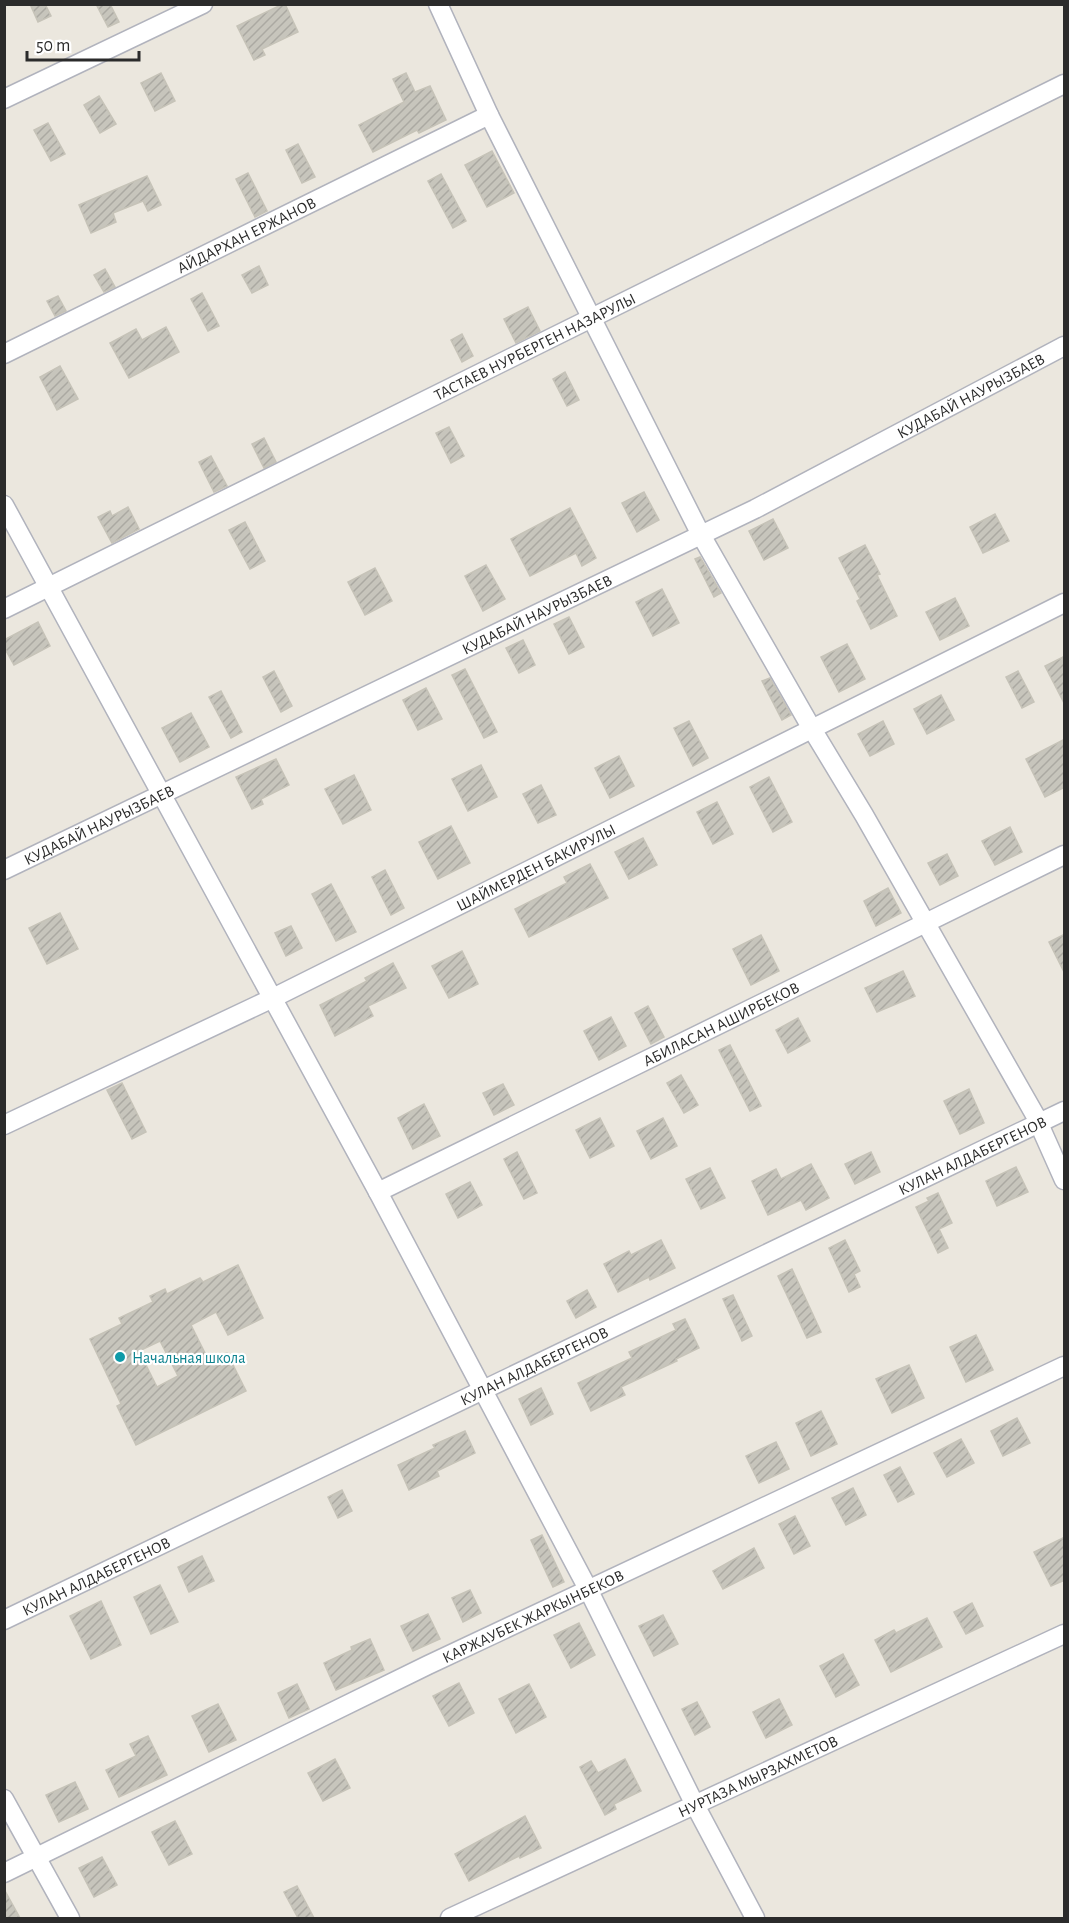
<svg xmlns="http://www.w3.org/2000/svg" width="1069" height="1923" viewBox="0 0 1069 1923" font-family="'Alegreya Sans',sans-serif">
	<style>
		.building { fill: url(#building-hatch); stroke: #c6c3b8; stroke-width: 1.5; fill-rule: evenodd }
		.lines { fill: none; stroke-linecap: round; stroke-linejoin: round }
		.street-casing { stroke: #b1b3bd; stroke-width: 21 }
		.street { stroke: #fff; stroke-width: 18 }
		.culture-dot { fill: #0f9aa8; stroke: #fff; stroke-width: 2 }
		.labels { text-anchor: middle; stroke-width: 4.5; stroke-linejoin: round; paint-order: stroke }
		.street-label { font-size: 16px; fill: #2b2b2b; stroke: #fff }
		.culture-label { font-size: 16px; fill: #0d838f; stroke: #fff; text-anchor: start }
	</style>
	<defs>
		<pattern id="building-hatch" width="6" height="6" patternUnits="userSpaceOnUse" patternTransform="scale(1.5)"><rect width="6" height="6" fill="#c7c5bc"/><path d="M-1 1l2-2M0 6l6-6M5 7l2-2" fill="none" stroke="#aba9a2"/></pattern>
	</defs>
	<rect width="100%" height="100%" fill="#ebe7de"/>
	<g class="building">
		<polygon points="30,4 45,4 51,16 38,22"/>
		<polygon points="96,4 110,4 119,22 108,27"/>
		<polygon points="283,4 285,4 298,32 262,49 265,55 254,60 237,26"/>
		<polygon points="161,73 175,101 155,111 141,83"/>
		<polygon points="406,73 415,92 430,86 446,120 419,133 417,130 373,152 359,125 404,102 393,79"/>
		<polygon points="99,96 116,124 100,133 84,105"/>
		<polygon points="48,123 65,154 51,161 34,130"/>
		<polygon points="298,144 315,177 302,183 286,150"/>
		<polygon points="492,151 514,193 487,207 465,165"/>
		<polygon points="248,173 267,211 255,217 236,179"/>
		<polygon points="441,174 466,221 453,228 428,181"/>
		<polygon points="147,176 161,205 148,211 143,201 113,213 116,222 91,233 79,205"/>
		<polygon points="259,266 268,285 252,293 242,275"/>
		<polygon points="105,269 115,287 104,292 94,275"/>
		<polygon points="202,293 219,326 208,331 191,299"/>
		<polygon points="58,296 66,311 55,316 47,301"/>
		<polygon points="528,307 540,331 516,343 504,319"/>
		<polygon points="166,327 179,352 129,378 110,343 136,329 142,340"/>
		<polygon points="462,334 473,356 462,362 451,340"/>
		<polygon points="60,366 78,399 57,410 40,377"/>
		<polygon points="565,372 579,400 567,406 553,379"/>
		<polygon points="449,427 464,456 451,463 436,433"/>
		<polygon points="264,438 276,462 264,468 252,444"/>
		<polygon points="211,456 227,486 214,492 199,462"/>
		<polygon points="644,492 659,520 637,532 622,503"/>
		<polygon points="128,507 139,529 112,543 98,517 110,511 112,516"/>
		<polygon points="570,508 596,558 582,566 576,553 530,576 511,539"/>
		<polygon points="995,514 1009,541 983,553 970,527"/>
		<polygon points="773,519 788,548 764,560 749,531"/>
		<polygon points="245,522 265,561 250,569 229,530"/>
		<polygon points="865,545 880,574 877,575 897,616 871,629 857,601 860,599 839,558"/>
		<polygon points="700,557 721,593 714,597 695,559"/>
		<polygon points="486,565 505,599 483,611 465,576"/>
		<polygon points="375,568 392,601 365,615 348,582"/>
		<polygon points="662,589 679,623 653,636 636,602"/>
		<polygon points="955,598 969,626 940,640 926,612"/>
		<polygon points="569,617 584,647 569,654 554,624"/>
		<polygon points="38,622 50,646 14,665 4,647 4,640"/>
		<polygon points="523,640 535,665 519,673 506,648"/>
		<polygon points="847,644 865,679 839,692 821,657"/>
		<polygon points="1065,656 1065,705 1045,666"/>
		<polygon points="465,669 497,732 484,738 452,675"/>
		<polygon points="274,671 292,706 281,712 263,677"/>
		<polygon points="1018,671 1034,702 1022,708 1006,677"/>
		<polygon points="770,678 791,715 782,720 762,681"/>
		<polygon points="426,688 442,719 418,730 403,700"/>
		<polygon points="221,691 242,732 231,738 209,697"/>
		<polygon points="941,695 954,720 927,734 914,709"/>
		<polygon points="191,713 209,747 180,762 162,728"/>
		<polygon points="689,721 708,758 693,766 674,728"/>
		<polygon points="883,721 894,744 870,756 858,734"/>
		<polygon points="1065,739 1065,787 1045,797 1026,759"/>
		<polygon points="619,756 634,786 610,798 595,768"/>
		<polygon points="276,759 289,785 261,799 263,804 252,809 236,777"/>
		<polygon points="481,765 497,797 468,811 452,779"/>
		<polygon points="354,775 371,810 343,824 325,789"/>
		<polygon points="769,777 792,822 773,832 750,787"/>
		<polygon points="541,785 556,815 538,823 523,794"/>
		<polygon points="717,802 733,834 713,844 697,812"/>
		<polygon points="451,826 470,863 438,879 419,842"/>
		<polygon points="1010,827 1022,852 995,865 982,841"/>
		<polygon points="643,838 657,865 629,879 615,852"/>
		<polygon points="947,854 958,876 940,885 928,863"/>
		<polygon points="590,864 608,898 529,937 515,909 567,883 564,877"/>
		<polygon points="385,870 404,908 391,915 372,877"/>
		<polygon points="331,884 356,932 336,941 312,894"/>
		<polygon points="888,888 901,913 876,926 864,901"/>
		<polygon points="60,913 78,949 47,964 29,928"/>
		<polygon points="291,926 302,948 286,956 275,933"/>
		<polygon points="1065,934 1065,974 1049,942"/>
		<polygon points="761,935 779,971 751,985 733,949"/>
		<polygon points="462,951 478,984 449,998 432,966"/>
		<polygon points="393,963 406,988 368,1006 373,1016 335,1036 320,1005 367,981 365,978"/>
		<polygon points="903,971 915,996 877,1012 865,988"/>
		<polygon points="648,1006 664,1037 651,1044 635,1013"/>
		<polygon points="611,1017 626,1046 599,1060 584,1031"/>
		<polygon points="798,1018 810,1041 788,1053 776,1030"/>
		<polygon points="730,1045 761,1106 750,1111 719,1050"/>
		<polygon points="681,1075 698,1105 684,1113 667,1083"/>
		<polygon points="122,1083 146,1132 132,1139 107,1090"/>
		<polygon points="503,1084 514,1105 494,1115 483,1093"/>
		<polygon points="969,1089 984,1123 960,1134 944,1101"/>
		<polygon points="424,1104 440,1136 413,1149 398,1118"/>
		<polygon points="600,1118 614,1146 590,1158 576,1130"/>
		<polygon points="663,1118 677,1146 651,1159 637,1131"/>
		<polygon points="517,1152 537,1193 524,1199 504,1159"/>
		<polygon points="871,1152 880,1172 855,1184 845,1164"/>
		<polygon points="811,1164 829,1198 806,1210 801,1200 768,1215 752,1181 776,1169 781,1179"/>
		<polygon points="1016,1167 1028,1192 997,1206 986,1181"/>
		<polygon points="710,1168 725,1198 701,1209 686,1179"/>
		<polygon points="470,1182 482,1205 458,1218 446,1194"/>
		<polygon points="938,1193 952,1223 939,1229 948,1248 938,1253 916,1207 929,1201 927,1198"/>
		<polygon points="661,1240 675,1268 650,1280 649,1277 618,1292 604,1264 629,1251 631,1255"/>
		<polygon points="845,1240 860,1271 854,1274 860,1287 849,1292 829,1248"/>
		<path d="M238 1265 263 1318 228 1335 216 1312 191 1325 209 1361 227 1353 246 1391 136 1445 117 1406 121 1404 90 1339 122 1324 119 1318 153 1302 150 1296 165 1289 167 1294 200 1278 203 1282ZM160 1341 178 1376 157 1387 139 1351Z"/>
		<polygon points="792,1269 821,1332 807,1338 778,1276"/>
		<polygon points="587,1290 596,1307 576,1318 567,1301"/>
		<polygon points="733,1295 752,1336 742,1341 723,1299"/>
		<polygon points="685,1319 699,1348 676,1359 677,1361 621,1387 625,1395 591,1411 578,1383 632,1358 629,1352 676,1330 673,1324"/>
		<polygon points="976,1335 993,1370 966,1382 950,1347"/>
		<polygon points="909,1365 924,1398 892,1413 876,1379"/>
		<polygon points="541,1388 553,1414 531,1425 519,1399"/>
		<polygon points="821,1411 837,1444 811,1456 796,1423"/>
		<polygon points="1017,1418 1030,1443 1003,1456 991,1431"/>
		<polygon points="465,1431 475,1453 437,1471 439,1476 409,1490 398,1465 435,1448 433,1445"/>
		<polygon points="961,1439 974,1463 947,1477 934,1453"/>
		<polygon points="776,1442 789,1469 759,1483 746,1456"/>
		<polygon points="900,1467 914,1494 898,1502 884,1475"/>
		<polygon points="853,1488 866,1515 846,1525 832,1498"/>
		<polygon points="342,1490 352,1511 338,1518 328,1497"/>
		<polygon points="795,1516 810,1546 794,1554 779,1524"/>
		<polygon points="542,1535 564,1582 553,1587 531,1540"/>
		<polygon points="1065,1537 1065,1580 1051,1586 1034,1552"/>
		<polygon points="754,1548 764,1568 723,1589 713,1571"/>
		<polygon points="202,1556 214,1581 189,1592 178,1567"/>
		<polygon points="160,1585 178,1622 151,1634 134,1597"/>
		<polygon points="470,1590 481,1613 463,1622 452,1598"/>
		<polygon points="101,1601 121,1645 91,1659 70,1616"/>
		<polygon points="972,1603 983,1626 966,1634 954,1612"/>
		<polygon points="428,1614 440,1639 413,1651 401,1626"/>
		<polygon points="663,1615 678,1644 654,1656 639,1626"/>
		<polygon points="927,1618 942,1647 891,1672 875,1640 894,1630 896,1633"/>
		<polygon points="579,1623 595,1655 571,1668 554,1635"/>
		<polygon points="370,1639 384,1670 336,1690 324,1663 352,1650 351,1647"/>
		<polygon points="843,1654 859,1685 836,1697 820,1666"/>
		<polygon points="459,1683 474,1713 449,1726 433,1696"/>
		<polygon points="297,1684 309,1709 289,1718 278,1693"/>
		<polygon points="529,1684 546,1717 516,1733 499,1699"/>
		<polygon points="779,1699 792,1725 766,1738 753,1712"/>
		<polygon points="697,1702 710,1727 695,1735 682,1709"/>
		<polygon points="218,1704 236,1740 209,1752 192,1716"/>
		<polygon points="148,1736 167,1775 119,1797 106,1770 136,1756 130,1744"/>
		<polygon points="335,1759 350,1788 323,1801 308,1773"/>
		<polygon points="625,1759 641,1791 614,1804 616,1809 605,1815 580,1767 591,1761 598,1773"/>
		<polygon points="75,1782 88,1809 59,1822 46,1795"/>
		<polygon points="525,1816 541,1848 520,1858 519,1856 469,1881 455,1854"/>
		<polygon points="175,1821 192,1854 169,1865 152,1832"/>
		<polygon points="102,1857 117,1885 94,1897 79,1868"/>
		<polygon points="297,1886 314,1918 298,1918 284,1892"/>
		<polygon points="4,1889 20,1918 4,1918"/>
	</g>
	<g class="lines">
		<g class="street-casing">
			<g id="street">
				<polyline points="438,4 489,115 701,535 812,729 864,815 1035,1115 1064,1180"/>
				<polyline points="4,99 203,4"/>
				<path id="s1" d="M4 354 489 115"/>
				<polyline points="4,505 378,1192 588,1589 695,1805 755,1918"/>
				<path id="s2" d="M4 609 1064 84"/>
				<path id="s3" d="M4 870 755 509 1064 346"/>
				<path id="s4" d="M4 1125 273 998 1064 603"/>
				<path id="s5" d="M378 1192 1064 855"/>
				<path id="s6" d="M4 1620 1064 1111"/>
				<polyline points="4,1799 70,1918"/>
				<path id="s7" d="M4 1873 428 1665 1064 1366"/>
				<path id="s8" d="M450 1918 1064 1634"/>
			</g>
		</g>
		<use href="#street" class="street"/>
	</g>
	<circle class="culture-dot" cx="120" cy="1357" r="6"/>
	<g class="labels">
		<g class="street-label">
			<text dy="6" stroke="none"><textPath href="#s1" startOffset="270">АЙДАРХАН ЕРЖАНОВ</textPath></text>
			<text dy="6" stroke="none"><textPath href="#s2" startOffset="592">ТАСТАЕВ НУРБЕРГЕН НАЗАРУЛЫ</textPath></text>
			<text dy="6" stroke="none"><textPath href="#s3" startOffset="1077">КУДАБАЙ НАУРЫЗБАЕВ</textPath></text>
			<text dy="6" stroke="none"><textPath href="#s3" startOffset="591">КУДАБАЙ НАУРЫЗБАЕВ</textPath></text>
			<text dy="6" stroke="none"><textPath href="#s3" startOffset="105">КУДАБАЙ НАУРЫЗБАЕВ</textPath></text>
			<text dy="6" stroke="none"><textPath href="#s4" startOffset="591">ШАЙМЕРДЕН БАКИРУЛЫ</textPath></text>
			<text dy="6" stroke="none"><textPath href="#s5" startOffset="382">АБИЛАСАН АШИРБЕКОВ</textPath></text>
			<text dy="6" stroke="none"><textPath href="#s6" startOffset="1074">КУЛАН АЛДАБЕРГЕНОВ</textPath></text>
			<text dy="6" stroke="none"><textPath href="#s6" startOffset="588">КУЛАН АЛДАБЕРГЕНОВ</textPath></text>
			<text dy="6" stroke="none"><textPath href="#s6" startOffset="102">КУЛАН АЛДАБЕРГЕНОВ</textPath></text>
			<text dy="6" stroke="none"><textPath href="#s7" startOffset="588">КАРЖАУБЕК ЖАРКЫНБЕКОВ</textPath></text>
			<text dy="6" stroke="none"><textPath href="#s8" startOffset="339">НУРТАЗА МЫРЗАХМЕТОВ</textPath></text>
		</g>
		<g class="culture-label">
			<text x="132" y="1363">Начальная школа</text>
		</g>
	</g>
	<rect width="1069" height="1923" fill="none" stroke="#2b2b2b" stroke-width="12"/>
	<path d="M27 51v9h112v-9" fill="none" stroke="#2b2b2b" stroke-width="3"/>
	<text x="36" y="51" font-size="18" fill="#2b2b2b" stroke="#ffffff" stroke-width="4.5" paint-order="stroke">50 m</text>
</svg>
